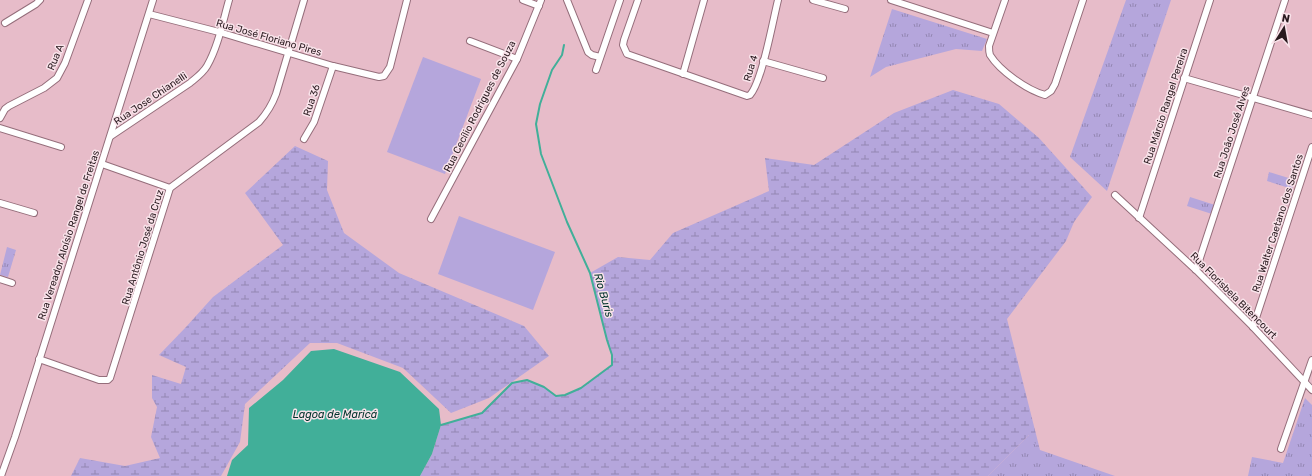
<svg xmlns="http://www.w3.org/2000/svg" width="1312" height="476" viewBox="0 0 1312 476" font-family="Rubik,sans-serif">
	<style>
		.grass { fill: url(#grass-tufts) }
		.wetland { fill: url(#wetland-marsh) }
		.pitch { fill: #b5a6dc }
		.water { fill: #41af99 }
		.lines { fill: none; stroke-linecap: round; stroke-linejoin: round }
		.stream { stroke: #41af99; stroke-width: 2 }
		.street-casing { stroke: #956e7b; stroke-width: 8 }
		.street { stroke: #fff; stroke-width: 6 }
		.labels { text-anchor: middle; stroke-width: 3; stroke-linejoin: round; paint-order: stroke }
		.street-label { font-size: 10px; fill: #28191e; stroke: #f9e3ea }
		.water-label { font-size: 11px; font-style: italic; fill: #00332b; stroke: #f9e3ea }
	</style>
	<defs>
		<pattern id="grass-tufts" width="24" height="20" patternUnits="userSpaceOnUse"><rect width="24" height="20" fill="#b5a6dc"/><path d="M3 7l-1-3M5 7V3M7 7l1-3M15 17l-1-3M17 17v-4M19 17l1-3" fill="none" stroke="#9386b2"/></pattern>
		<pattern id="wetland-marsh" width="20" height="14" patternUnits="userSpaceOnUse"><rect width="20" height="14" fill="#b5a6dc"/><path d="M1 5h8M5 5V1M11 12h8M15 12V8" fill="none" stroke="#9386b2"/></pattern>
	</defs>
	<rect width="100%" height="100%" fill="#e7bcc9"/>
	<g class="grass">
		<polygon points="1126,0 1171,0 1107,191 1070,157"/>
		<polygon points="892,9 987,39 982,51 956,49 886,67 870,77"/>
		<polygon points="1269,172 1295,180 1292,189 1267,181"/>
		<polygon points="1190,197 1215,205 1212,214 1187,206"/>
		<polygon points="7,247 16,250 8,277 0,275"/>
		<polygon points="1305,398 1312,405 1312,476 1248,476 1252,457 1283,463"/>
		<polygon points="1030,434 1040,450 1115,476 988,476"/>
	</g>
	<g class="wetland">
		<polygon points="953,90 999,104 1039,138 1092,197 1074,222 1066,241 1007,319 1040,450 1029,435 988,476 420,476 432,454 441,425 482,413 512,383 527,380 544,387 556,396 565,395 581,388 612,365 612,355 607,340 590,273 618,257 650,260 673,233 769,191 765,158 814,165 894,113"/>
		<polygon points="295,146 328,161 327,190 344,233 399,273 524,326 549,356 489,398 451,413 403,368 337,343 310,343 245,404 240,442 221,476 71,476 80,458 125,466 160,458 151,437 157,407 152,398 152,375 181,384 186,367 159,355 186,327 213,297 283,245 245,193"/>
	</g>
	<g class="pitch">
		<polygon points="423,57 481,79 445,174 387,152"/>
		<polygon points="459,216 555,252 533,310 438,274"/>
	</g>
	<polygon class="water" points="334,349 400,372 439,409 441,425 432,454 420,476 227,476 232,460 248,445 249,408 283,380 311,351"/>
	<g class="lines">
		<polyline class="stream" points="441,425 482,413 512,383 527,380 544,387 556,396 565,395 581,388 612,365 612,355 607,340 590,273 567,222 541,154 536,124 540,104 552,70 562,55 564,45"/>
		<g class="street-casing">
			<g id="street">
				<polyline points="523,0 539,6"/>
				<polyline points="567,0 588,52 592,55 600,57"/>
				<path d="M638 0 624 40 623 45 627 54 747 96 750 95C762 82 773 20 778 0"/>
				<polyline points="813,0 845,9"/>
				<polyline points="891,0 993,33"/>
				<path d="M1005 0 989 46C989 49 989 52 990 55 1000 71 1027 90 1045 95L1051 91 1055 84 1083 0"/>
				<polyline points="149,14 219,32 333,66 379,77 384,76 390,67 407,0"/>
				<polyline points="5,23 36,4 40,0"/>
				<polyline points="470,41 517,59"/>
				<polyline points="763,61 823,78"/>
				<polyline points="596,70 620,0"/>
				<polyline points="683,74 704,0"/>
				<polyline points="1184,78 1312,115"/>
				<polyline points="0,118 5,109 9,106 44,88 57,78 65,63 88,0"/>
				<polyline points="0,128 61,147"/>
				<path d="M111 136 190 83C196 78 203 73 207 66 218 47 223 21 229 0"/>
				<polyline points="304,139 314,122 333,66"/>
				<polyline points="102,164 170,188"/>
				<polyline points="1115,195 1196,270 1253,327 1312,390"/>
				<polyline points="0,203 34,213"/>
				<polyline points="1139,218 1210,0"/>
				<polyline points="431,219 517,59 541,0"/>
				<polyline points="1196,270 1285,0"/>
				<polyline points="0,279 12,283"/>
				<polyline points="1253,327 1312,147"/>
				<path d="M39 359 99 380H108L110 378 170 188 259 122C267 113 272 105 276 94L304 0"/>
				<polyline points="1281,449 1312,360"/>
				<polyline points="1,476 15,437 153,0"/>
			</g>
		</g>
		<use href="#street" class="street"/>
	</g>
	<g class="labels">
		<g class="street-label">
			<text transform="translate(269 37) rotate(16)" y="4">Rua José Floriano Pires</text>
			<text transform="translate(55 57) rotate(-67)" y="4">Rua A</text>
			<text transform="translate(750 68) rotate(-73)" y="4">Rua 4</text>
			<text transform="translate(150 98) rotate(-34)" y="4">Rua Jose Chianelli</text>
			<text transform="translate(311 100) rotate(-71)" y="4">Rua 36</text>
			<text transform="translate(479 106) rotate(-63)" y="4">Rua Cecílio Rodrigues de Souza</text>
			<text transform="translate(1165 106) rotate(-72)" y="4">Rua Márcio Rangel Pereira</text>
			<text transform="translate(1231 132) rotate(-72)" y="4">Rua João José Alves</text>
			<text transform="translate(1277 223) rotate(-72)" y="4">Rua Walter Caetano dos Santos</text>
			<text transform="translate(68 235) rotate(-72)" y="4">Rua Vereador Aloísio Rangel de Freitas</text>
			<text transform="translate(142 247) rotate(-73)" y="4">Rua Antônio José da Cruz</text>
			<text transform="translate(1234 295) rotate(45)" y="4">Rua Florisbela Bitencourt</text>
		</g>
		<g class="water-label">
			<text transform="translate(604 295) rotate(74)" y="4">Rio Buris</text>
			<text x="335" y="418">Lagoa de Maricá</text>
		</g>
	</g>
	<g transform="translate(1284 28) rotate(11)" stroke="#f9e3ea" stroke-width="3" paint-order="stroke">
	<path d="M0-3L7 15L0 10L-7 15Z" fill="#28191e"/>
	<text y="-6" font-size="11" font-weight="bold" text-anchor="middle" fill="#28191e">N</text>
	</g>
</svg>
